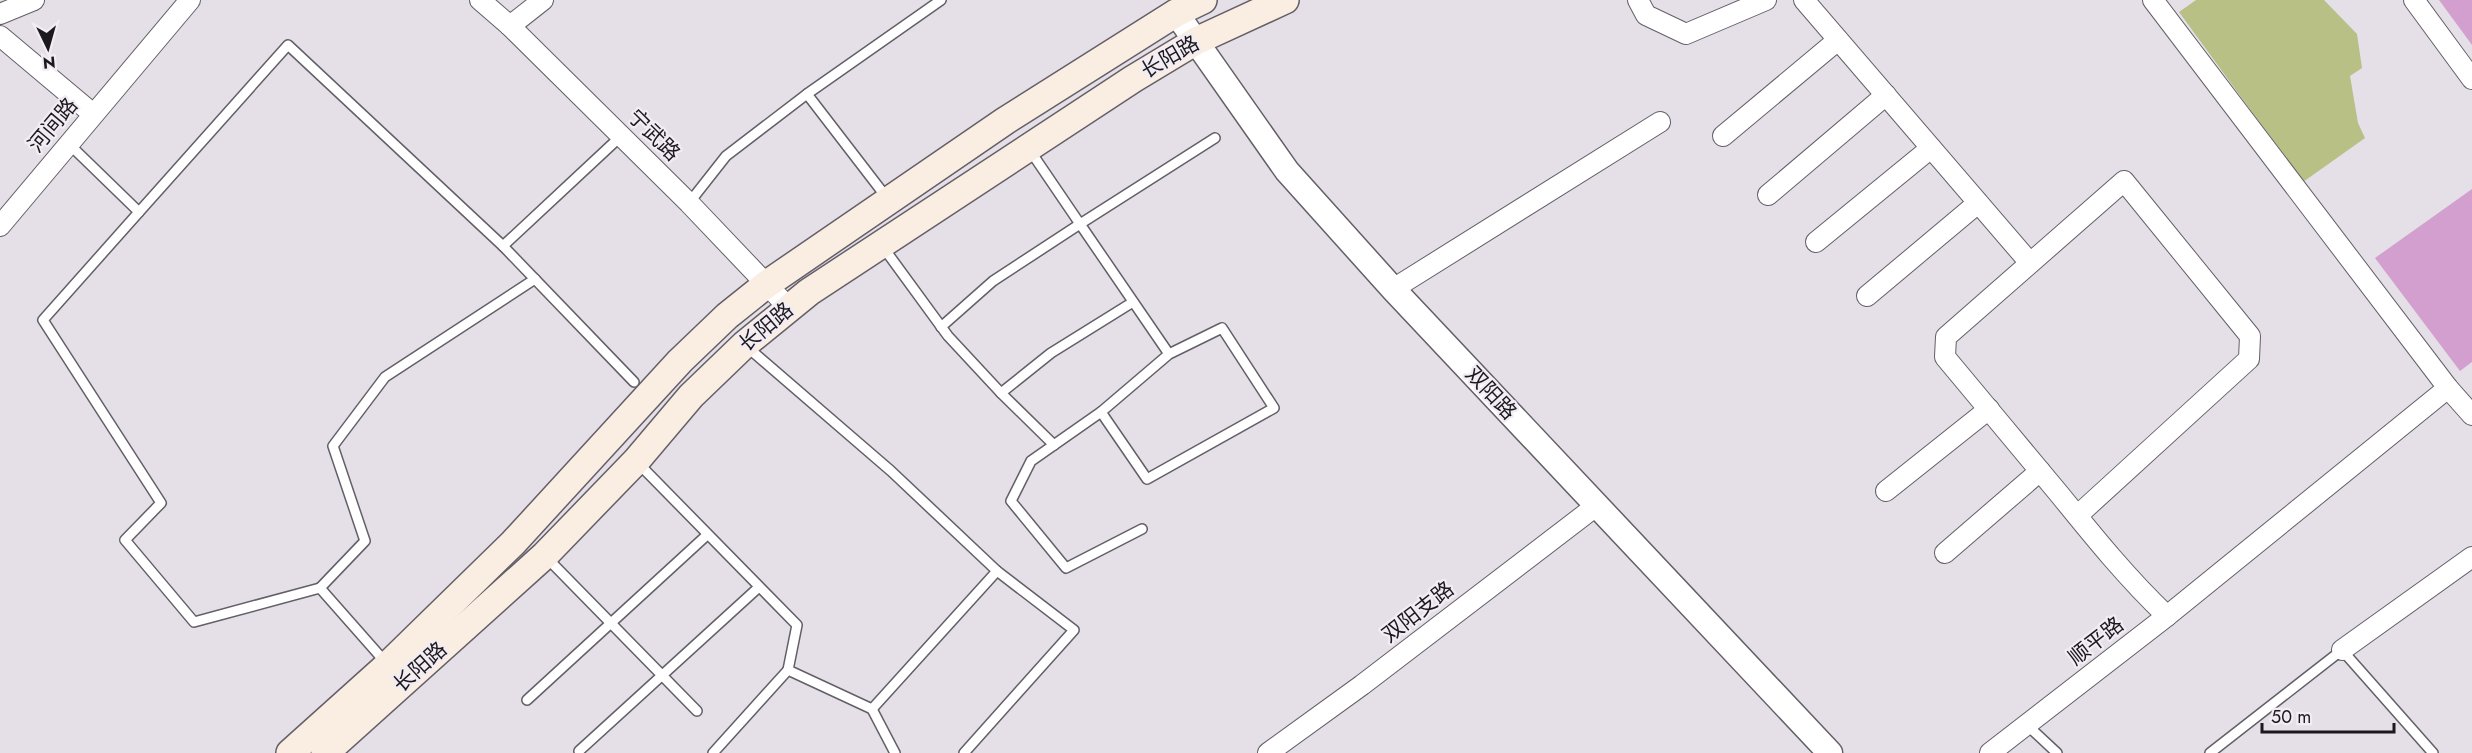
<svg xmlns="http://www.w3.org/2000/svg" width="2472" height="753" viewBox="0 0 2472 753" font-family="Jost,'Noto Sans SC',sans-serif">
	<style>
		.green { fill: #b8c085 }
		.building { fill: #d39fce }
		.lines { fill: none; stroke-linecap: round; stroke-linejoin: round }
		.service-casing { stroke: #645f67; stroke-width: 12 }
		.minor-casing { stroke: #645f67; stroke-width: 22 }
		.tertiary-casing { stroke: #645f67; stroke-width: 27 }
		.secondary-casing { stroke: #645f67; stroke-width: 30 }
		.service { stroke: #fff; stroke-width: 9 }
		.minor { stroke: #fff; stroke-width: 20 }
		.tertiary { stroke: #fff; stroke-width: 24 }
		.secondary { stroke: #faede2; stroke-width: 27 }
		.labels { text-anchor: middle; stroke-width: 4.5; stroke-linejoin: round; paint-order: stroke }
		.street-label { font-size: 21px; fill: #1c191d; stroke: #f2ecf5 }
	</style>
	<rect width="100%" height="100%" fill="#e5dfe8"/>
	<polygon class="green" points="2196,0 2324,0 2357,34 2362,68 2350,76 2358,123 2365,138 2303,182 2179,12"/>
	<g class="building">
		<polygon points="2439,0 2472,0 2472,45"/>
		<polygon points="2472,189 2472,362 2460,371 2375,258"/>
	</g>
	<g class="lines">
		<g class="service-casing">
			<g id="service">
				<polyline points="621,136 503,246 634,382"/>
				<polyline points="69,144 139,212 288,45 503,246"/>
				<polyline points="1029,149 1080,224 1215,138"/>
				<polyline points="887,198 807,94 941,0"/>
				<polyline points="689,203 726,156 807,94"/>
				<polyline points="139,212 43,320 161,503 125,540 194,622 320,588 387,664"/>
				<polyline points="883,247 948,336 1001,393 1054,445"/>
				<polyline points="941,327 993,281 1080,224 1169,354 1222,328 1274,408 1147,479 1101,412 1169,354"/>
				<polyline points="1001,393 1051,353 1133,302"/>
				<polyline points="1101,412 1031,461 1011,501 1066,568 1142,529"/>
				<polyline points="638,463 797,625 788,670 872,709 997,571 891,471 746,346"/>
				<polyline points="546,557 697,711"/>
				<polyline points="320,588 365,541 333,446 385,377 535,279"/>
				<polyline points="527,700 707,535"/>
				<polyline points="872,709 895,753"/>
				<polyline points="2027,725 2057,753"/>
				<polyline points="579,751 759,587"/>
				<polyline points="713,753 788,670"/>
				<polyline points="964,753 1074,630 997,571"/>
				<polyline points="2210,753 2342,650 2433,753"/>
			</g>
		</g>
		<g class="minor-casing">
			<g id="minor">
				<polyline points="480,0 510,26 689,203 789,308"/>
				<polyline points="1638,0 1646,15 1686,34 1766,0"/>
				<polyline points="1804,0 2030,263"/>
				<polyline points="2153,0 2448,388 2472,415"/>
				<polyline points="2414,0 2472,79"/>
				<polyline points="0,14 34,0"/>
				<polyline points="510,26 543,0"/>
				<polyline points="0,36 93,114"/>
				<polyline points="1723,136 1838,40"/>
				<polyline points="1768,195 1886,95"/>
				<polyline points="0,226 190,0"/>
				<polyline points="1816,242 1931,148"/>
				<polyline points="1393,289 1660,122"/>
				<polyline points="1867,296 1978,203"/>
				<polyline points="1886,491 1989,409"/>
				<path d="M2077 516 2249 359 2250 336 2124 181 1946 337 1945 357C1983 403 2022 449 2060 495 2094 537 2128 579 2167 616"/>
				<polyline points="1945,553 2040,471"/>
				<polyline points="2342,650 2472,557"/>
				<polyline points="1268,753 1362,685 1596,506"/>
				<polyline points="1990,753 2167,616 2448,388"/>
			</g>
		</g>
		<g class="tertiary-casing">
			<polyline id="tertiary" points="1176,13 1287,171 1393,289 1830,753"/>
		</g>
		<g class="secondary-casing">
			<g id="secondary">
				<polyline points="290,753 388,665 513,543 680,361 727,316 767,284 1005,121 1176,13 1203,0"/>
				<polyline points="325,753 545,555 636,461 691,396 744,345 809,292 1133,79 1196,41 1285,0"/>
			</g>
		</g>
		<use href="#service" class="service"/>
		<use href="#minor" class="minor"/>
		<use href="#tertiary" class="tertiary"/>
		<use href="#secondary" class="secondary"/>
	</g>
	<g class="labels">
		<g class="street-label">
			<text transform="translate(1170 57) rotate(-30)" y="7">长阳路</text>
			<text transform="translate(53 125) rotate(-50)" y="7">河间路</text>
			<text transform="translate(654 135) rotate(45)" y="7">宁武路</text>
			<text transform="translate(766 327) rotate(-40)" y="7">长阳路</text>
			<text transform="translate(1491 393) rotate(47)" y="7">双阳路</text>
			<text transform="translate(1418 612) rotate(-38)" y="7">双阳支路</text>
			<text transform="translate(2096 641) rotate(-38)" y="7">顺平路</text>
			<text transform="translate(420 667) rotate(-42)" y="7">长阳路</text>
		</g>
	</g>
	<g transform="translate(48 48) rotate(175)" stroke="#f2ecf5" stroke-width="4.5" paint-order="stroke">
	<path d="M0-4.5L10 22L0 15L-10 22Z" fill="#1c191d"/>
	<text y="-9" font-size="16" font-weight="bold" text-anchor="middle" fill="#1c191d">N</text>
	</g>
	<path d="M2262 723v9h132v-9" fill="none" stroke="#1c191d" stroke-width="3"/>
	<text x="2271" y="723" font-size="18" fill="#1c191d" stroke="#f2ecf5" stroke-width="4.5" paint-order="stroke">50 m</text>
</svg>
